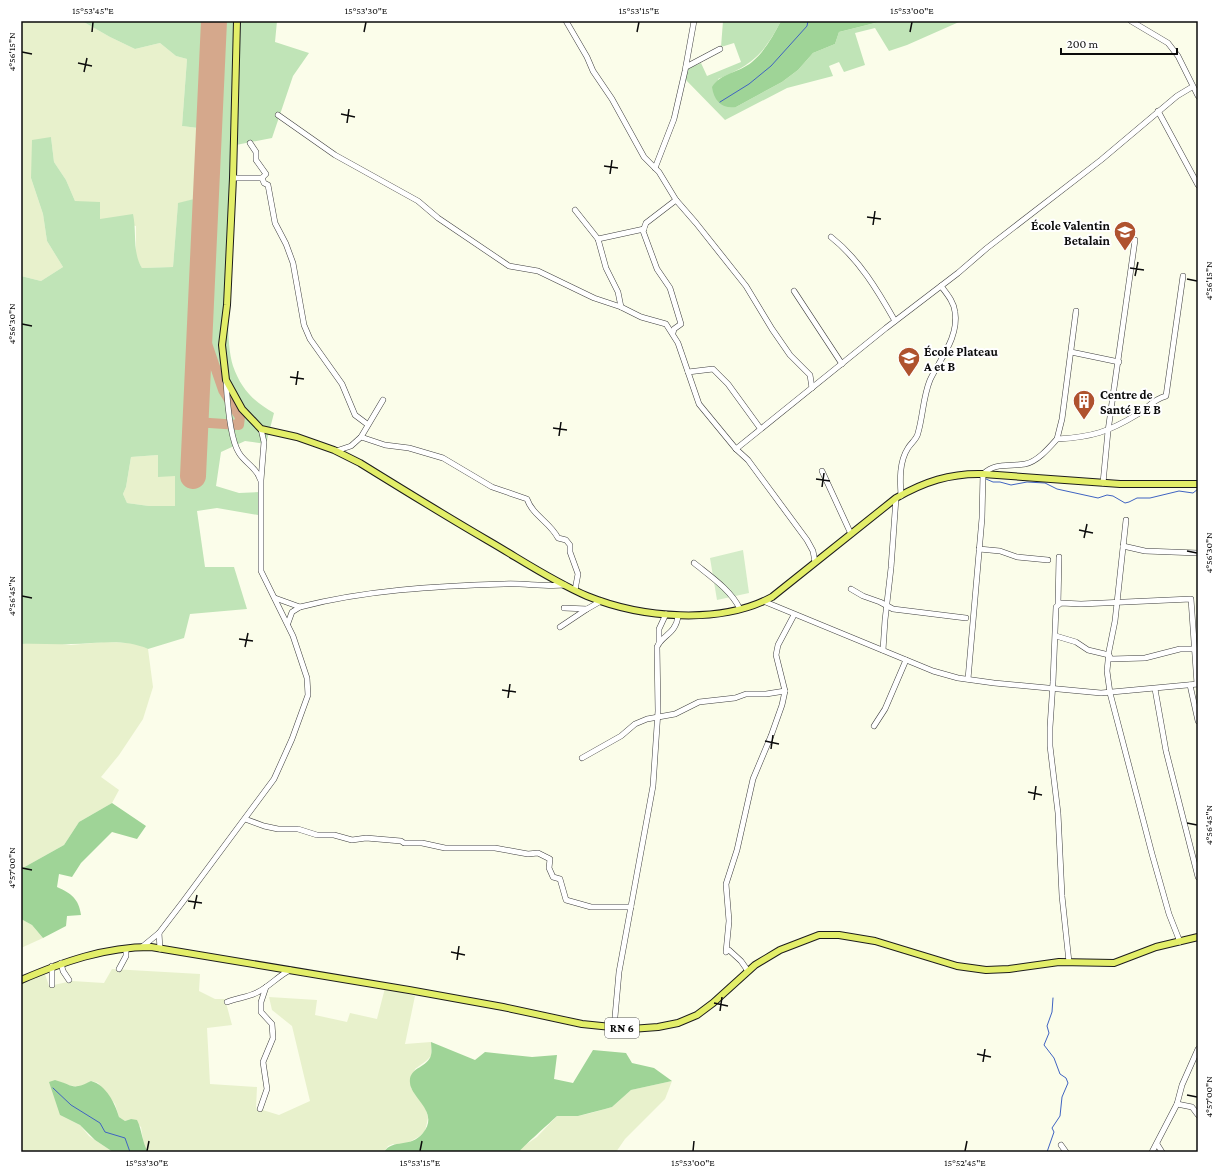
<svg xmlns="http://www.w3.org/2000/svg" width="1219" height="1173" viewBox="0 0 1219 1173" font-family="'Crimson Pro',serif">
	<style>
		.farmland { fill: #e8f1cc }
		.green { fill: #c0e4b7; fill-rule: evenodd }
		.forest { fill: #9fd497 }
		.pitch { fill: #d4ecc8 }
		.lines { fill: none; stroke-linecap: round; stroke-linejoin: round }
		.stream { stroke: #3f63c2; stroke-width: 1 }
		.taxiway { stroke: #d5a88c; stroke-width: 10 }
		.runway { stroke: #d5a88c; stroke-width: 26 }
		.minor-casing { stroke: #3e3e3e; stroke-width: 6 }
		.major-casing { stroke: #1c1c1c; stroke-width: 8 }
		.minor { stroke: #fff; stroke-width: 5 }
		.major { stroke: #e3ee69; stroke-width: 6 }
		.ticks { fill: none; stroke: #0b0b0b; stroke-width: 1.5 }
		.labels { text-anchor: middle; stroke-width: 4; stroke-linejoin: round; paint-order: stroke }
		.shield { fill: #fff; stroke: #545454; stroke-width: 1 }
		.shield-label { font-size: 12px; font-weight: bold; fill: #0b0b0b }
		.poi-label { font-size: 13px; font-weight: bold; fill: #0b0b0b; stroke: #fff; text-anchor: start }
		.neatline { fill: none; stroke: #0b0b0b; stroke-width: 1.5 }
		.ticks-label { font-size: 10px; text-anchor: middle; fill: #0b0b0b }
	</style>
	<rect width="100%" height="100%" fill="#fbfdea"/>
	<g class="farmland">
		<polygon points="21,21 82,21 110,37 135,49 160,43 176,56 187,59 182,126 198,128 198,198 178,204 173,267 142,268 136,258 136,226 100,219 75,201 66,180 54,162 51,137 31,178 43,214 47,241 63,267 41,281 21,276"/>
		<polygon points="158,455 175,475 175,506 149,506 127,503 123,494 126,487 131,457"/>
		<polygon points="44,642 71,645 104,642 136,643 148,649 153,687 143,719 119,755 101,777 119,790 112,803 79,822 64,845 21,869 21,644"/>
		<polygon points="21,919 32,925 43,938 21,948"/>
		<polygon points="112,969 200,974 199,991 215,999 225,999 232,1025 207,1028 210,1084 257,1087 256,1108 279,1115 310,1101 292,1026 272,1010 269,997 317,1000 315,1015 347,1022 350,1013 377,1019 385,988 415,996 405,1044 431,1042 431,1056 426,1061 415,1069 411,1088 425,1105 428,1118 425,1131 420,1136 406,1144 393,1144 388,1146 384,1152 148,1152 144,1146 141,1127 131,1119 125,1121 119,1117 115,1104 98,1083 91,1081 80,1087 67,1085 61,1082 60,1115 80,1125 89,1136 113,1152 21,1152 21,980 44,971 49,986 72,981 104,983"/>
		<polygon points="672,1081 665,1099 625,1139 616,1152 519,1152 521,1148 537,1137 557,1116 578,1116 591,1113 612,1107 631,1090"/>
	</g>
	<g class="green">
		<path d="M82 21H277L275 42 309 53 293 76 272 138 236 145C234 186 232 228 230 269 229 297 225 339 233 366 241 389 254 402 274 413L266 444 245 441 221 452 216 486 239 493 260 492 258 515 217 508 197 511 205 567H234L247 609 190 614 184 638 148 649C123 638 97 644 71 644 54 645 38 643 21 644V276L41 281 63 267 47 241 43 214 31 178 32 140 51 137 54 162 66 180 75 201 100 202V219L133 214C137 232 132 252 142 268L173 267 178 203 198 198V128L182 126 187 59 176 56 160 43 135 49 110 37ZM158 455V477L175 476V506H149L127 503 123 494 126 487 131 457Z"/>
		<path d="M723 21H781C763 55 753 64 718 79L736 107 782 82 798 70 813 53 835 44 839 32 883 21 959 22 907 45 889 51 875 28 855 33 865 65 844 72 839 62 829 66 833 76 787 88 725 120 685 79 687 69 701 63 707 76 741 62 734 43 721 47Z"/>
	</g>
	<g class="forest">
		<path d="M781 21H883L839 32 835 44 813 53 798 70 782 82 736 107C722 109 714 101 712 87 722 72 739 73 752 62 765 51 773 36 781 21Z"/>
		<path d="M112 803 146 826 137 839 112 832 81 863 72 877 59 874 57 887C71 893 79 899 81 915L67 916 66 926 43 938 32 925 21 919V869L64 845 79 822Z"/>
		<path d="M431 1042 475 1060 485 1052 532 1057 557 1055 554 1079 573 1083 593 1050 626 1053 632 1063 654 1068 672 1081 631 1090 612 1107 605 1109 578 1116H557C553 1120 520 1149 519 1152H384C393 1138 410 1149 423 1133 440 1112 411 1098 410 1083 408 1067 428 1068 431 1055 432 1051 431 1046 431 1042Z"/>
		<path d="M55 1080C73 1085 72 1091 91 1081 106 1085 115 1103 119 1117L125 1121 131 1119 137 1120C142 1130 142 1142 148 1152H113L95 1140 80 1125 60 1115 49 1082Z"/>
	</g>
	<polygon class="pitch" points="743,550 749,593 717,600 710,558"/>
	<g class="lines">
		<g class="stream">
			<polyline points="720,102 749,84 771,66 807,26 808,21"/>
			<polyline points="986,479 993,482 1000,482 1011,485 1027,482 1045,483 1057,489 1098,498 1107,495 1113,496 1125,503 1129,502 1137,498 1150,498 1179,491 1193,493 1198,489"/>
			<polyline points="53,1088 71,1105 100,1123 105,1132 125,1138 130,1152"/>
			<polyline points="1047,1152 1054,1132 1052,1128 1060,1116 1062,1097 1068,1083 1066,1078 1060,1074 1054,1058 1044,1045 1049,1033 1047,1026 1052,1012 1053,998"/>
		</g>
		<polyline class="taxiway" points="195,422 239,425 240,417 223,390 200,323"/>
		<polyline class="runway" points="193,476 214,21"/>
		<g class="minor-casing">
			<g id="minor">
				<polyline points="566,21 587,57 593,71 612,99 644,157 659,172 676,200 696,223 746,286 772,329 790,355 810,375 812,388"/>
				<polyline points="1131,21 1168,43 1178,56 1198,96"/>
				<polyline points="686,67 720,49"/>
				<polyline points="1158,111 1198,185"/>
				<polyline points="278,115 335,155 418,201 438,218 509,266 538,271 594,298 621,307 641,317 666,324 678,343 699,404 736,449 748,460 807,540 813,551 815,562"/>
				<polyline points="250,143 256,152 256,160 266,174 262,178 264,183 268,185 275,223 286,244 293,263 304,325 310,339 342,384 355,415 367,424"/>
				<polyline points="655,168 674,119 685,71 694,21"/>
				<polyline points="233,178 262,178"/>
				<polyline points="575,210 598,239 606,268 618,292 621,307"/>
				<path d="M831 237C859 259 878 291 895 321"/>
				<polyline points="598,239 644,229"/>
				<polyline points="794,291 842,364"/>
				<polyline points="673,333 674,329 681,324 670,288 657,269 643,231 646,223 676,200"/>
				<polyline points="1071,352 1119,362"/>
				<polyline points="688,372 713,369 728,384 760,428"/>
				<path d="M226 381C227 398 230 439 239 453 245 463 257 468 260 479"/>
				<path d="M361 437 385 445 409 448 443 458 492 487 527 499C533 516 550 522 558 538L566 540 570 545V552L578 574 575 590"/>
				<polyline points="1057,439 1062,419 1076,311"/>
				<polyline points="736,449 886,328 958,273 987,248 1101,160 1177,96 1192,87"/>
				<polyline points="336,451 351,446 361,437 383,400"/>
				<polyline points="822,471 851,534"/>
				<polyline points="1103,483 1108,431 1135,240"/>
				<path d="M901 496C900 480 899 462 908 448 911 443 917 439 918 433 923 416 923 397 930 380 940 359 959 337 955 312 954 302 947 294 941 286"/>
				<polyline points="1126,520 1115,621 1109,651 1107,671 1110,693 1152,854 1169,914 1180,942"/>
				<polyline points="1123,546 1145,551 1198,553"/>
				<polyline points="979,549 1000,551 1017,557 1048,560"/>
				<path d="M694 563C710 576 731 590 740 609"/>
				<polyline points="851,589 863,596 880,602 893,609 966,618"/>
				<polyline points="275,598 300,607"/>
				<polyline points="763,601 933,671 958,678 994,683 1101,693 1198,684"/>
				<polyline points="1058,604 1059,557"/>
				<polyline points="587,609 601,601"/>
				<path d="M288 623 292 612 300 607C366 590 436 586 504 584 524 583 545 587 565 585"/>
				<polyline points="560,627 587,609 564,608"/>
				<polyline points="1056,636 1076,642 1088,650 1109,655 1111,659 1145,658 1180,649 1194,649"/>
				<polyline points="659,643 659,629 666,614"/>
				<polyline points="883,650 885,620 891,568 896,498"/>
				<path d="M968 679 982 518 983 474C996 462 1009 467 1025 464 1037 462 1049 448 1057 439 1093 437 1108 432 1138 414 1149 407 1152 400 1166 396L1183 276"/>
				<polyline points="1190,685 1198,721"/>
				<polyline points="1155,689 1166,751 1198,877"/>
				<polyline points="874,726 885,709 906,660"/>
				<polyline points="582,758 621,736 635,724 647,719 675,714 699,702 735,698 746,694 766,694 785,691"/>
				<polyline points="245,819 264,826 278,829 298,829 317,835 334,835 352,840 366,838 401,841 404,843 422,843 445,848 495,848 528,854 538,853 550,859 549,868 553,877 560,879 566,900 591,907 631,907"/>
				<polyline points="159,933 160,949"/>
				<polyline points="142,947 159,933 182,903 274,779 292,739 308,695 307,678 293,636 261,571 261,480 264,442 261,429"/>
				<polyline points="1069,962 1062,896 1058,813 1050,746 1050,727 1053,682 1056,607 1061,603 1081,604 1191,599 1197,684"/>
				<polyline points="61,963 63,971 69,980"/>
				<polyline points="52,966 52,985"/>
				<polyline points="119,969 126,956 126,949"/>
				<polyline points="748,971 741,961 729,950 726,952 729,921 726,884 737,850 753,779 771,736 782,705 785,691 776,655 778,645 794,615"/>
				<path d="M227 1002C237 998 249 997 258 992 270 986 278 976 290 970"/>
				<path d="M614 1028 619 972 653 786 658 711 657 647C662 635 676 634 678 616"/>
				<polyline points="1177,1104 1192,1107 1198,1115"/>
				<polyline points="260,1109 267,1089 263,1062 273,1038 272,1024 261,1012 261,1002 266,987"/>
				<polyline points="1157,1144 1162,1152"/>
				<polyline points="1061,1145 1066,1152"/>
				<polyline points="1152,1152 1177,1104 1182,1085 1198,1049"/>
			</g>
		</g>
		<g class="major-casing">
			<g id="major">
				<path d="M237 21 233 178 227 305 222 345 226 380 242 409 261 429 297 437 334 450 360 463C402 489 444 515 487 540 520 559 552 581 587 596 641 618 720 625 772 597L896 498C924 482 950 473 983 474L1120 484H1198"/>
				<path d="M21 980C63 962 104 947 151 947L409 990 503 1007 582 1024 631 1029 658 1027 678 1023 697 1015 713 1003 755 965 780 950 819 935H839L875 941 957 966 986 970 1009 969 1059 962 1114 963 1156 947 1198 937"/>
			</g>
		</g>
		<use href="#minor" class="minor"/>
		<use href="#major" class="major"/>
	</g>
	<path class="ticks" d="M92 32 93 22M364 32 366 22M637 32 639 22M910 32 912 22M22 52 32 54M78 63 92 66M84 72 87 58M341 114 355 117M347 123 349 109M604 166 618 168M610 174 612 160M867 217 881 219M873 225 875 211M1130 268 1144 270M1135 276 1138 262M1187 279 1197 281M22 324 32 326M290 377 304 379M296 385 298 371M553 428 567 430M559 436 561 422M816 479 830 481M822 487 824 473M1079 530 1093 533M1084 538 1087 524M1187 551 1197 553M22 596 32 598M239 639 253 641M245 647 248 633M502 690 516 692M508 698 510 684M765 741 779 744M771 749 773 735M1028 792 1042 795M1034 800 1036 786M1187 823 1197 825M22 868 32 870M188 901 202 903M194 909 197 895M451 952 465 955M457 960 459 946M714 1003 728 1006M720 1011 722 997M977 1054 991 1057M983 1062 985 1049M1187 1095 1197 1097M147 1151 149 1141M420 1151 422 1141M693 1151 694 1141M965 1151 967 1141"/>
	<defs>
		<g id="school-pin" transform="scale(1.15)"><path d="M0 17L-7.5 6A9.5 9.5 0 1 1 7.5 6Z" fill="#af522e" stroke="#fff"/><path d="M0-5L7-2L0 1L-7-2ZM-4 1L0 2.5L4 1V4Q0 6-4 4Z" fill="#fff"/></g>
		<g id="building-pin" transform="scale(1.15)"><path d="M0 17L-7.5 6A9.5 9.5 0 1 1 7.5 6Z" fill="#af522e" stroke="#fff"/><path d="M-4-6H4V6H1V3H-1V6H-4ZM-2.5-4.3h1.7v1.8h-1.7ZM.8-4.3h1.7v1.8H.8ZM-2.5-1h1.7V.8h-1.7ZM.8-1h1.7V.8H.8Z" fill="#fff"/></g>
	</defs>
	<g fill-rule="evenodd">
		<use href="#school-pin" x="1125" y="232"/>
		<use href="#school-pin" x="909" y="358"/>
		<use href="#building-pin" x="1084" y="401"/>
	</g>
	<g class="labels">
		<rect class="shield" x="605" y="1018" width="34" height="20" rx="3"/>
		<g class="shield-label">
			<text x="622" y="1032">RN 6</text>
		</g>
		<g class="poi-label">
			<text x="1110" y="230" text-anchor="end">École Valentin<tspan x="1110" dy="15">Betalain</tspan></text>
			<text x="924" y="356">École Plateau<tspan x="924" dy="15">A et B</tspan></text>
			<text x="1100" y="399">Centre de<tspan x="1100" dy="15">Santé E E B</tspan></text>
		</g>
	</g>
	<rect width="1219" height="1173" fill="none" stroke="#ffffff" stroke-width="44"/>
	<path d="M1061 48v6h116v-6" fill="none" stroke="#0b0b0b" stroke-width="2"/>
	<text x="1067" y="48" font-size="12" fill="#0b0b0b" stroke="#ffffff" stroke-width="3" paint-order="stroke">200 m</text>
	<rect x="22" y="22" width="1175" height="1129" class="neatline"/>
	<g class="ticks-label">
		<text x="93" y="14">15°53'45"E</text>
		<text x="366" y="14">15°53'30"E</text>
		<text x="639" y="14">15°53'15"E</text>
		<text x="912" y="14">15°53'00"E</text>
		<text transform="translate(11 52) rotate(-90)" y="4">4°56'15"N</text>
		<text transform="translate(1208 281) rotate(-90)" y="4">4°56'15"N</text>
		<text transform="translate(11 324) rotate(-90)" y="4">4°56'30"N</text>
		<text transform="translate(1208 553) rotate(-90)" y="4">4°56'30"N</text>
		<text transform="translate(11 596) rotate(-90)" y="4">4°56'45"N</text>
		<text transform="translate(1208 825) rotate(-90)" y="4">4°56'45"N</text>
		<text transform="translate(11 868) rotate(-90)" y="4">4°57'00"N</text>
		<text transform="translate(1208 1097) rotate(-90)" y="4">4°57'00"N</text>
		<text x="147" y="1166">15°53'30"E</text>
		<text x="420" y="1166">15°53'15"E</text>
		<text x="693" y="1166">15°53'00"E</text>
		<text x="965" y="1166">15°52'45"E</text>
	</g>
</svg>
